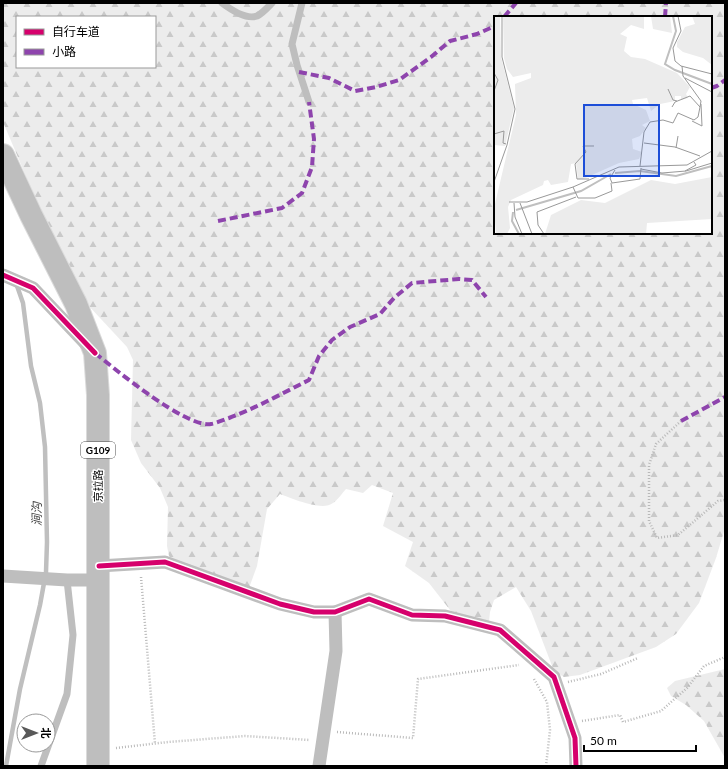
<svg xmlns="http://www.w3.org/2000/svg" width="728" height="769" viewBox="0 0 728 769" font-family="Lato,'Noto Sans SC',sans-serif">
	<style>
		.forest { fill: url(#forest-firs); fill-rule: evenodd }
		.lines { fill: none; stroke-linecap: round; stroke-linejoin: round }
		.stream { stroke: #bfbfbf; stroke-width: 4.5 }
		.highway-casing { stroke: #dbdbdb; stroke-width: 24 }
		.path { stroke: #b9b9b9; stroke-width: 2.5; stroke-dasharray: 1 2; stroke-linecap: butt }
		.lane { stroke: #bebebe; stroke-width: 7 }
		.street { stroke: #bebebe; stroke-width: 13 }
		.highway { stroke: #bebebe; stroke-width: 22 }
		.quiet { stroke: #8e44ad; stroke-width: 4; stroke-dasharray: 8 4; stroke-linecap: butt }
		.cycleway-casing { stroke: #fff; stroke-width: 8 }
		.cycleway { stroke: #d6006c; stroke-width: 5 }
		.labels { text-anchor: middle; stroke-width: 3; stroke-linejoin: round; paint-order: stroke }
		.shield { fill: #fff; stroke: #4c4c4c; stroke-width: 1 }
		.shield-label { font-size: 10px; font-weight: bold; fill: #000 }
		.street-label { font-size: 11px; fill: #000; stroke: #fff }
		.water-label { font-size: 12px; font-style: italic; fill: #444; stroke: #fff }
		.inset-river { fill: none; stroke: #bfbfbf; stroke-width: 2 }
		.inset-road { fill: none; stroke: #999; stroke-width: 1 }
		.view { fill: #1d4ed8; fill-opacity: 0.15; stroke: #1d4ed8; stroke-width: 2 }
		.inset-edge { fill: none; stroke: #000; stroke-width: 2 }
	</style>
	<defs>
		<pattern id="forest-firs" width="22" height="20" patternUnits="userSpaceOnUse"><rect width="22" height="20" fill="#ececec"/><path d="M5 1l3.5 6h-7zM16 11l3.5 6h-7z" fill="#c9c9c9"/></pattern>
	</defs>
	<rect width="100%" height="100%" fill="#fff"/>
	<g class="forest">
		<path d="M3 3H725V528L716 558 699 603 676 634 656 647 580 675 564 677 554 671 531 611 516 587 494 600 490 612 488 631 472 624 450 610 429 583 405 566 413 542 383 526 393 493 372 485 363 493 346 489C342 493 338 500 333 503 322 512 292 498 280 494L267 509 257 566 249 588 179 568 169 556 167 546 168 507 160 488 141 463 131 440 133 360 127 347 87 304 66 271 3 122ZM17 17H155V67H17ZM495 17H711V233H495Z"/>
		<polygon points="725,669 725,758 704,721 686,705 671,696 667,688 675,681"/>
	</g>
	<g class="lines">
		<polyline class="stream" points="6,766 20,689 40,605 46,572 47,542 45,447 40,403 31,366 23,303 16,283"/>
		<g class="highway-casing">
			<polyline id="highway" points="3,155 31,215 76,304 95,353 98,395 98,766"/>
		</g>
		<g class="path">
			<polyline points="681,421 656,444 649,465 649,521 657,538 678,535 718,501 725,500"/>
			<polyline points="141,577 155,744"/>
			<polyline points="534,679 547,702 550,730 546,766"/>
			<polyline points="568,682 601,674 638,658"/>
			<polyline points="582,721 620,715 623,722 661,711 687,688 704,666 725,657"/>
			<polyline points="337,732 413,738 418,679 519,665"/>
			<polyline points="116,748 168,742 245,736 310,740"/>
		</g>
		<g class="lane">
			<path d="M222 3C230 9 246 20 257 16 263 13 268 7 272 3"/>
			<polyline points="302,3 292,44 297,65 309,102"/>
			<polyline points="41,766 67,694 73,635 67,580"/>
		</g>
		<g class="street">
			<polyline points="3,275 33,288 86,344"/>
			<polyline points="99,566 165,562 280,604 314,612 335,612 369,599 412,615 445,616 500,630 554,677 575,738 576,766"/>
			<polyline points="3,576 67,580 98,580"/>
			<polyline points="319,766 336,651 335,612"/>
		</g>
		<use href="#highway" class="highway"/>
		<g class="quiet">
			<polyline points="504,17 516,3"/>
			<polyline points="665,17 666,3"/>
			<polyline points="299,72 329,78 355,91 376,87 399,80 431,57 450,41 477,34 495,26"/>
			<polyline points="711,88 717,86 725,80"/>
			<polyline points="218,221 282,208 302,193 312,167 314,139 309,102"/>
			<path d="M95 353C116 370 186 428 211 424 217 423 223 420 229 418 256 408 283 393 309 380L319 356 332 340 350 327 380 314 394 298 412 283 459 279 472 280 486 297"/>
			<polyline points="681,421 725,397"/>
		</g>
		<g class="cycleway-casing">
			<g id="cycleway">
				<polyline points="3,275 33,288 95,353"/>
				<polyline points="99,566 165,562 280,604 314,612 335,612 369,599 412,615 445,616 500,630 554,677 575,738 576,766"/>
			</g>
		</g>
		<use href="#cycleway" class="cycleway"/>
	</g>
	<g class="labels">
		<rect class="shield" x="81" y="442" width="34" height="16" rx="3"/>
		<g class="shield-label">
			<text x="98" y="454">G109</text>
		</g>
		<g class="street-label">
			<text transform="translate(98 486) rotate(-90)" y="4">京拉路</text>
		</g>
		<g class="water-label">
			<text transform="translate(37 514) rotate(-90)" y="4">涧沟</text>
		</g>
	</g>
	<g transform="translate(494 16)">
		<rect width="218" height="218" fill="#fff"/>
		<path d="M0 0H6L7 41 20 92 11 130 0 129Z" fill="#ececec"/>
		<path d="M9 0H150V13L137 9 126 18 133 21 130 35 137 41 151 43 183 57 196 71 192 78 194 82 187 84V80H181V85L166 88 157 95 153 82 138 84 139 88 152 94 156 105 148 109 152 112 146 120 138 123 139 133 148 136 145 143 125 147 89 163H84L82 147 77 148 74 166 57 169 54 164 50 165 49 169 17 184 14 191 16 212 13 218H2L0 192 22 99 21 68 37 62V57L19 61 13 53 10 42ZM157 0H176L178 17 159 13ZM198 0H218V49L209 42 189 36 183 31V26L191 11 201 8ZM218 161V203L153 207 152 218H51L57 199 87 184 111 187 157 164 181 168Z" fill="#ececec"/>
		<path class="inset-river" d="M179 0 182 15 171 48 181 54 218 68M121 157 146 155 182 160 218 150M22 194 87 175 117 158M19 196 18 205 25 218"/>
		<path class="inset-road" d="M184 0 187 15 179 32 181 45 187 50 218 58M0 57 4 64 0 75M191 62 218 76M174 73 179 84 183 85M178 91 181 86 196 80 206 91 207 85 189 60 188 50M198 105 208 110 207 88M0 118 10 115 9 127 12 128M150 127 181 131 206 140M182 132 184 120M146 150 150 116 156 106 169 104 179 107 184 97 200 104 204 101 206 91M147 153 168 157 192 155 218 147M121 154 116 162 118 167 146 163 147 152M191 155 202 149 200 146M95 163H83L81 148 92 136 89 130H100M0 166 13 129 21 93 8 41V0M79 171 84 182H101L118 175 117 167M15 186H33L79 171 125 151 193 149 218 135M20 187 21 201 28 218M26 187 38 218M50 218 44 209 43 196 82 181"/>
		<path class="view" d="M90 89H165V160H90Z"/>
		<rect width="218" height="218" class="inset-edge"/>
	</g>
	<rect width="728" height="769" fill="none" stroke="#000000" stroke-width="8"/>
	<rect x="16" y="16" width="140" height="52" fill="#ffffff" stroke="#999999"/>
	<rect x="24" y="29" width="20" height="6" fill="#d6006c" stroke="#999999"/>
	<text x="52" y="36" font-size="12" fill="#000000">自行车道</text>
	<rect x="24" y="49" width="20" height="6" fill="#8e44ad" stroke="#999999"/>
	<text x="52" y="56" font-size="12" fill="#000000">小路</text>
	<g transform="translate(36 733) rotate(90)"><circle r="19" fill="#ffffff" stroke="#999999"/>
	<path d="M0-3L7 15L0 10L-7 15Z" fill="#595959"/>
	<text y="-6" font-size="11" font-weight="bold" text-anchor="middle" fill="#000000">北</text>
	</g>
	<path d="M584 745v6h112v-6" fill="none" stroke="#000000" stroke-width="2"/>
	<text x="590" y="745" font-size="12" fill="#000000" stroke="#ffffff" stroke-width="3" paint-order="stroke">50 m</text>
</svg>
